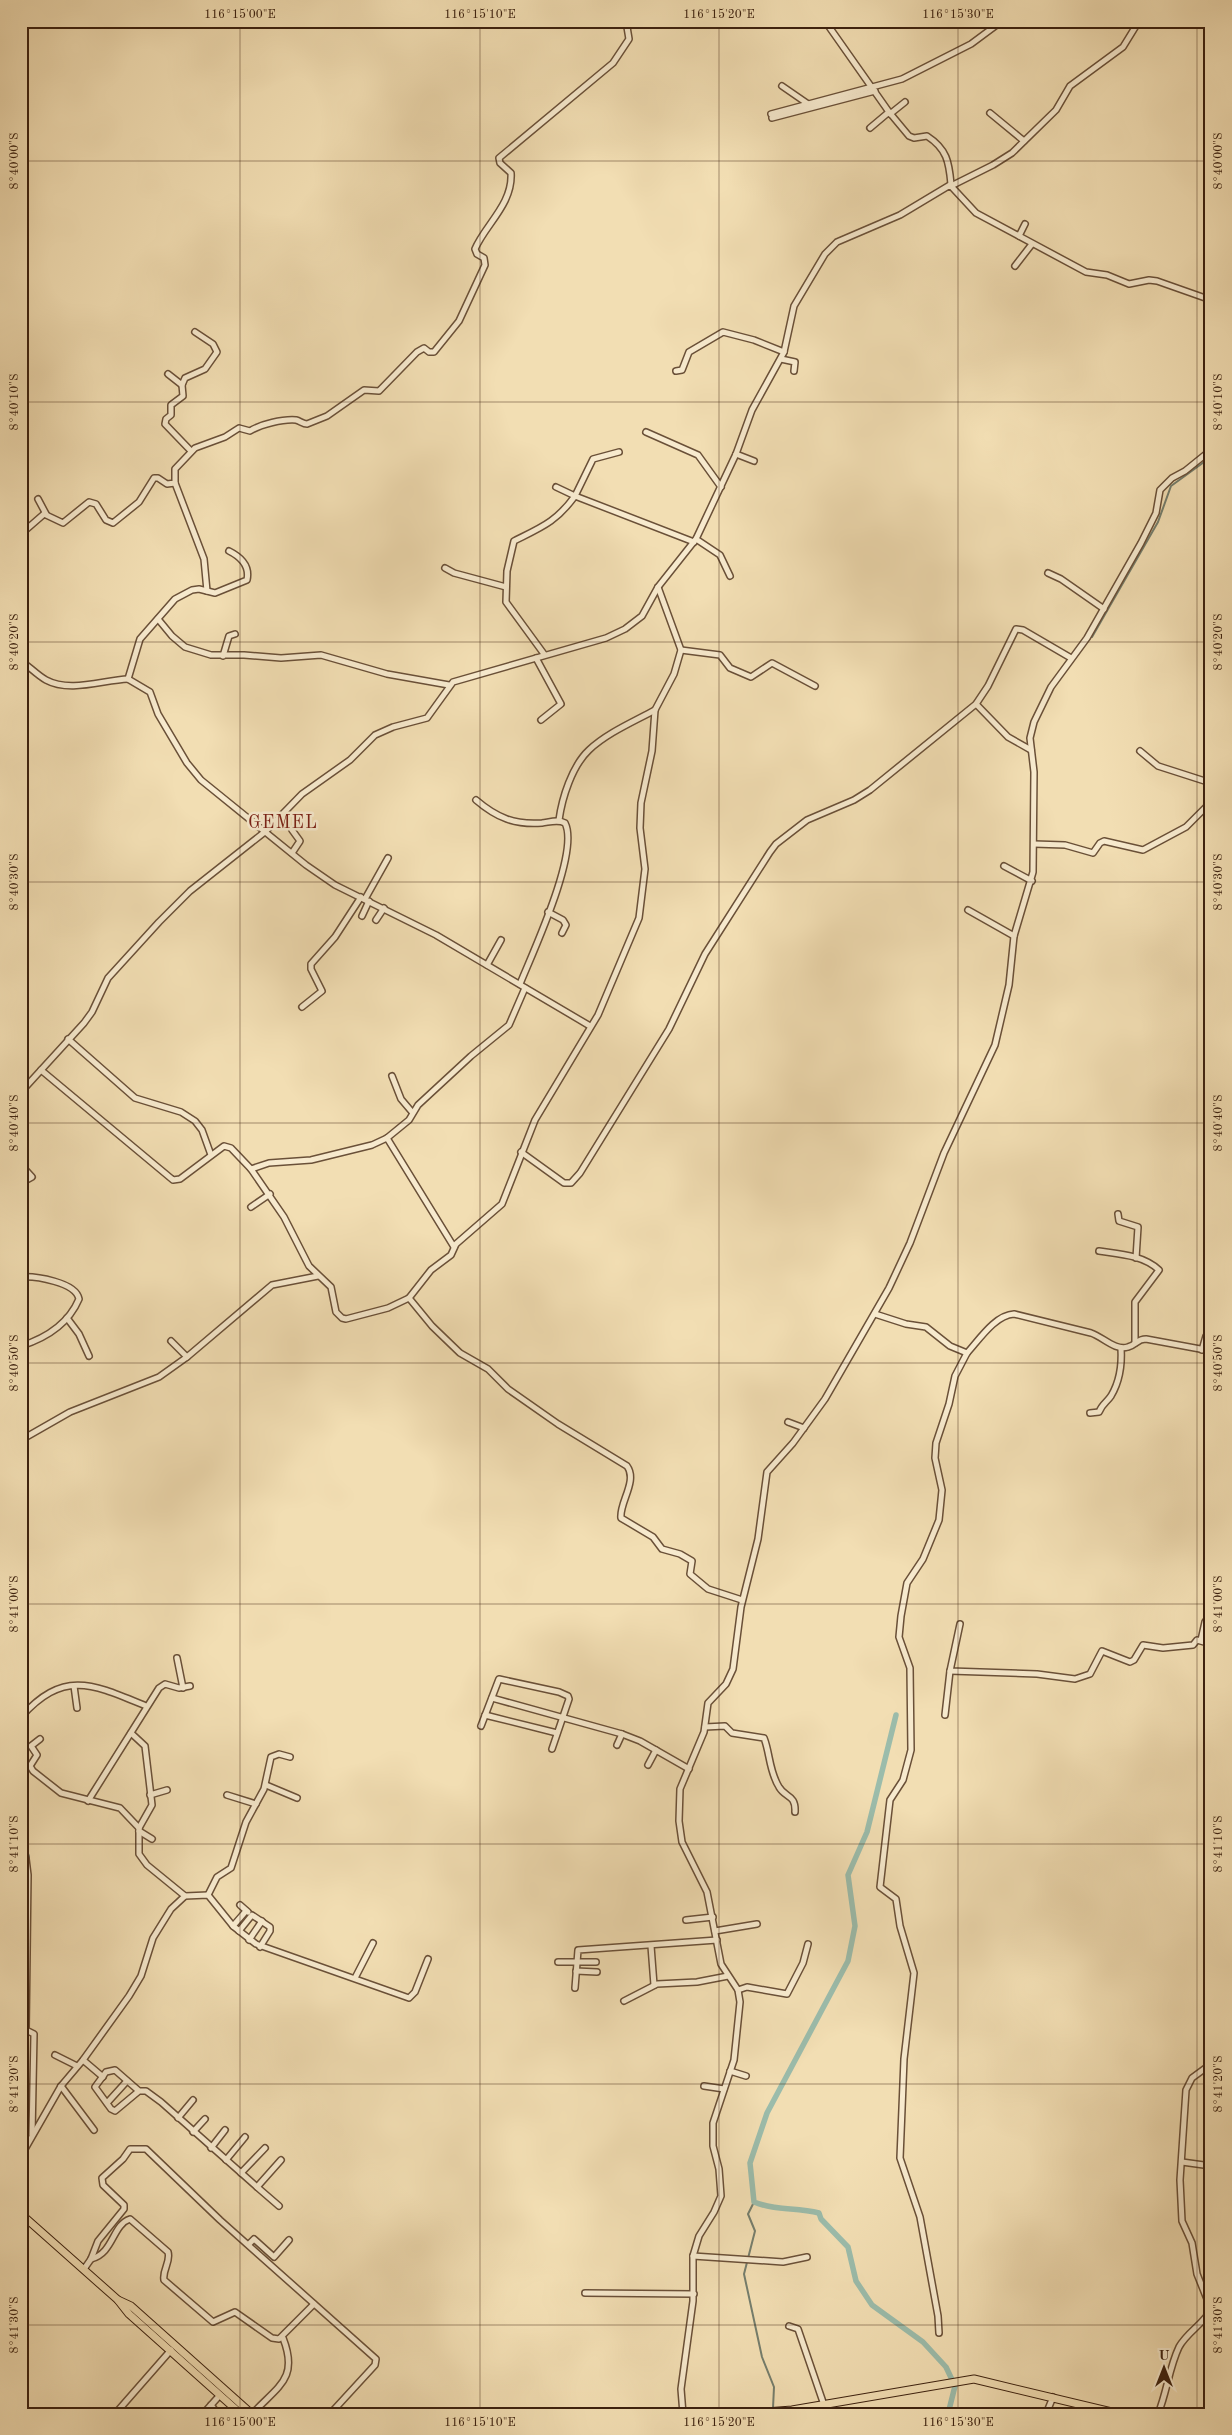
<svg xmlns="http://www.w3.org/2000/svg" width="1232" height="2435" viewBox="0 0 1232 2435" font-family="'Old Standard TT',serif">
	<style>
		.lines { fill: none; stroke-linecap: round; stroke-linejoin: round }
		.stream { stroke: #757e6d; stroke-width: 2 }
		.canal { stroke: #9bbcab; stroke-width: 5.5 }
		.minor-casing { stroke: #6a5038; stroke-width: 8 }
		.major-casing { stroke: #3c210f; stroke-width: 9 }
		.minor { stroke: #f7eace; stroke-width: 5 }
		.major { stroke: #f2deb3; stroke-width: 7 }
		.ticks { fill: none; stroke: #3c210f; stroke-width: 1; stroke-opacity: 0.45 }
		.labels { text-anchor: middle; stroke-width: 5; stroke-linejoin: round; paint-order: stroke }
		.quarter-label { font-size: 18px; letter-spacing: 1px; fill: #7a1f14; stroke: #f7eace }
		.neatline { fill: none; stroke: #3c210f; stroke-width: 2 }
		.ticks-label { font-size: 12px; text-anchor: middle; fill: #3c210f }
	</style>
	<rect width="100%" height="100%" fill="#f2deb3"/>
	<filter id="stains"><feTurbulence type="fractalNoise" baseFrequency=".004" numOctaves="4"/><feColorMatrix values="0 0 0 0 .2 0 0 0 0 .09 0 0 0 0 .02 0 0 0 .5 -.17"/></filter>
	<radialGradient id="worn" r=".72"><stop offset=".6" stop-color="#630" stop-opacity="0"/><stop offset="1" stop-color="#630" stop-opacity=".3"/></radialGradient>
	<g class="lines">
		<g class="stream">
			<polyline points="1092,637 1158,522 1171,486 1211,457"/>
			<polyline points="21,1835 29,1856 29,1866"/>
			<polyline points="21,2141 24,2137 27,2099 28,2033"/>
			<polyline points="754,2202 748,2214 755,2231 744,2274 762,2357 774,2387 773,2408"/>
		</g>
		<path class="canal" d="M896 1715 867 1832 848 1875 855 1926 848 1961 767 2113 750 2163 754 2202C776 2211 796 2207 819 2213L821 2219 848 2247 856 2281 872 2305 923 2342 946 2367 955 2386 948 2414"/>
		<g class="minor-casing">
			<g id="minor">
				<path d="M825 21 889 112 909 136 914 138 927 136C947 149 949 162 951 184"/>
				<polyline points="21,23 23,21"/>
				<polyline points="628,26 644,21"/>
				<polyline points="782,86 811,106"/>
				<polyline points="990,113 1024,141"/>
				<polyline points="771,114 902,79 971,44 1002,21"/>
				<polyline points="890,114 905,102"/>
				<polyline points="772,118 875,91"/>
				<polyline points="870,128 889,112"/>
				<polyline points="951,186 993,165 1012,153 1056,110 1070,86 1123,47 1139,21"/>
				<polyline points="1019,236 1025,224"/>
				<polyline points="1015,266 1032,244"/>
				<polyline points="781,359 795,362 794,371"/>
				<polyline points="676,371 682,370 689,352 723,332 754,340 784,352"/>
				<polyline points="168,374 182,385"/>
				<polyline points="646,432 698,455 721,487"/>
				<polyline points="191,451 165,424 166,419 171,415 171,405 183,396 182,385 185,378 205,369 217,352 213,344 195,332"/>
				<polyline points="736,454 754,461"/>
				<polyline points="175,483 204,559 207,591"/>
				<polyline points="556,487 575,496 593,459 619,452"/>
				<polyline points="38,499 46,514"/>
				<path d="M21 534 44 514 63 523 89 502 96 504 106 520 113 523 139 502 154 478H158L167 484 175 483V469L195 448 225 437 239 428 250 431C261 424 283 419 296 420 300 421 303 424 307 424L327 416 364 390 379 391 417 352 424 348 429 352H434L459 321 485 265 484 258 477 254 475 249C485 225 513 204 511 173L500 163 499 158 613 63 629 39 626 21"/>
				<polyline points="696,539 720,555 730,576"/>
				<path d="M229 551C241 557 250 566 247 580L215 593 199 589 192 590 175 599 140 639 128 679 150 692 158 714 187 763 201 780 306 865 335 885 436 935 590 1026"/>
				<polyline points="445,568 454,573 506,587"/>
				<polyline points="1048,573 1061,579 1104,609"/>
				<polyline points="158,619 172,636 185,647 211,655 244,655 281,658 321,655 387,674 449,685"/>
				<polyline points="681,650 720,655 730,668 751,677 772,663 815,686"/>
				<path d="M544 654 506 602 507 571 514 541C542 527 556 522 575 496L694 542"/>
				<polyline points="223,656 229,636 235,634"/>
				<polyline points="536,658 561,704 541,720"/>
				<path d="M21 661C30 667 37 675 46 680 70 693 103 680 128 679"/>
				<polyline points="976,704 1008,737 1031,750"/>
				<polyline points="1140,751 1158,766 1211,783"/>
				<path d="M476 800C497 818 515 825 542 823 550 822 558 819 565 823 580 852 532 954 520 984"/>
				<path d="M559 820C562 798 572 766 589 750 607 733 633 722 655 710"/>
				<polyline points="292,830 300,841 292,853"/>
				<polyline points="1034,844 1065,845 1093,853 1100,843 1104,841 1143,850 1186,827 1211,802"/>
				<polyline points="1004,866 1032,881"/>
				<polyline points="365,899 388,858"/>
				<polyline points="968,910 1014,936"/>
				<polyline points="548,912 563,920 566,925 562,933"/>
				<polyline points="362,916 369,901"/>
				<polyline points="376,920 384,908"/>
				<polyline points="487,965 501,940"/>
				<polyline points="302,1007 322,991 311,969 311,964 335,937 361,897"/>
				<polyline points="68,1039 135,1098 181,1112 195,1121 202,1130 211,1155"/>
				<polyline points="41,1070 173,1180 180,1179 224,1146 231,1148 251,1169 269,1163 311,1160 372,1145 387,1138 409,1120 418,1105 471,1056 509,1025 525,988"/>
				<polyline points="392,1076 401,1099 412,1112"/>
				<polyline points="21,1092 84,1023 92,1012 108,978 159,922 190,891 266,831 302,794 350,760 375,735 393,727 427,718 453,682 606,638 625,629 642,616 658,587 696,539 736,454 752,410 784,352 794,306 825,254 837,242 900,215 950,185 976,213 1086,272 1107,275 1129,284 1149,280 1157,281 1211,300"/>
				<polyline points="387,1138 454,1247"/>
				<polyline points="521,1152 564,1183 571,1183 580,1173 669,1029 705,954 770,852 776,844 807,820 854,800 870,790 976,704 988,686 1016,629 1023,630 1071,658"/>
				<polyline points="21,1165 32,1177 21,1183"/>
				<path d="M251 1169 284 1217 309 1266 331 1287 336 1312 342 1318 346 1319 388 1308 409 1298 432 1326 460 1353 488 1369 508 1389 558 1424 627 1466C638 1481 619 1503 621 1518L653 1537 662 1549 680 1554 692 1561 690 1574 708 1589 742 1600"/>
				<polyline points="251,1207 270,1194"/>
				<polyline points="1118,1214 1119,1221 1138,1227 1136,1258"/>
				<path d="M1099 1251C1119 1254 1143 1255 1159 1270L1135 1302V1343"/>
				<path d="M21 1277C35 1276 76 1282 79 1299 68 1325 46 1338 21 1346"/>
				<polyline points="409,1298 431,1270 451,1255 456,1244 502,1204 535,1120 598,1015 639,918 645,869 640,828 641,803 652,751 655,710 674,674 681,650 658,587"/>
				<path d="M875 1314 906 1324 926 1327 950 1346 967 1353C979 1340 995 1315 1014 1314L1091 1333C1103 1337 1115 1351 1128 1347 1136 1345 1137 1339 1146 1339L1211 1351"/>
				<polyline points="67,1318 79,1334 89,1356"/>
				<polyline points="171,1341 187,1357"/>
				<polyline points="1202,1350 1206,1336 1211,1332"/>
				<path d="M1090 1413 1099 1412C1102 1404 1107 1402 1111 1396 1120 1381 1122 1364 1121 1348"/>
				<polyline points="788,1422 804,1428"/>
				<polyline points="21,1440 70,1412 159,1377 187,1357 272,1285 318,1276"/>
				<polyline points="960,1624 950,1671 1037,1674 1075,1679 1090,1674 1102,1651 1130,1662 1134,1660 1143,1645 1163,1648 1193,1645 1197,1640 1211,1644"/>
				<polyline points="1201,1640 1205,1622 1211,1614"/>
				<polyline points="177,1658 183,1688"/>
				<polyline points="74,1686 77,1708"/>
				<polyline points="492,1698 622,1734 640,1741 689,1769"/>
				<polyline points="485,1715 557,1733"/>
				<polyline points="945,1715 950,1671"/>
				<path d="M21 1717C64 1669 93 1684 146 1706"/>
				<polyline points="481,1726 499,1679 559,1692 568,1696 569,1699 552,1749"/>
				<path d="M705 1727 725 1726 732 1733 764 1738C770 1753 769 1771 779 1787 785 1798 796 1794 795 1812"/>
				<polyline points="131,1733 145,1746 152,1805 139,1828 139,1854 147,1865 185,1896"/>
				<polyline points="40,1739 31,1746 37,1755 30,1766 33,1771 61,1793 120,1808 139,1828"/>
				<polyline points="617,1745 622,1734"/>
				<polyline points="648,1765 656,1750"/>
				<polyline points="266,1785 297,1798"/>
				<polyline points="150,1795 167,1790"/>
				<polyline points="227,1795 256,1804"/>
				<polyline points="88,1801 159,1688 165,1684 179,1688 190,1686"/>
				<polyline points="139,1831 152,1839"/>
				<polyline points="21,1848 26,1859 28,1875 26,2030 34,2034 32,2135"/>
				<polyline points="208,1895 217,1877 231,1868 246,1822 264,1789 271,1757 279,1754 290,1757"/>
				<polyline points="240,1905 248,1912"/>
				<polyline points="686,1920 713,1917"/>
				<polyline points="233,1926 246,1911"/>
				<polyline points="239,1931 252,1915 270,1927 270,1931 260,1947"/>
				<polyline points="715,1931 757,1924"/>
				<polyline points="249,1940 262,1921"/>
				<polyline points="651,1946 654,1985"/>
				<polyline points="558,1962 596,1962"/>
				<polyline points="576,1971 597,1972"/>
				<polyline points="355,1978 373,1943"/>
				<polyline points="575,1988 578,1950 717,1940"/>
				<polyline points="738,1990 747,1987 787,1994 803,1963 808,1944"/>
				<polyline points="624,2001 657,1984 697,1982 728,1976"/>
				<polyline points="55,2055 77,2066"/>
				<polyline points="83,2060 103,2077"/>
				<polyline points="730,2071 746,2076"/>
				<polyline points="61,2086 94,2130"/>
				<polyline points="704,2086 724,2089"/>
				<polyline points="139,2091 115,2111 111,2109 95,2087 106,2072 115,2070 139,2091 146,2091 161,2102 257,2187 281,2160"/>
				<polyline points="107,2103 127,2081"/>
				<polyline points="178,2118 193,2100"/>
				<polyline points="193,2132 205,2119"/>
				<polyline points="211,2148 225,2130"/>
				<polyline points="21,2156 61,2086 83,2060 129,1996 141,1976 153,1938 171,1909 185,1896 208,1895 233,1926 256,1944 409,1998 415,1992 428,1959"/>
				<polyline points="226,2160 245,2137"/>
				<polyline points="1182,2162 1211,2166"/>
				<polyline points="241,2173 265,2148"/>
				<polyline points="257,2187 279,2206"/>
				<polyline points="249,2244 254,2239 274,2257 289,2240"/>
				<polyline points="693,2256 783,2262 807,2257"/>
				<path d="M91 2259C114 2253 112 2225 130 2219L168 2252C171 2262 162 2270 164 2280L213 2322 235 2312 272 2338 279 2339 314 2304"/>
				<polyline points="84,2269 91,2259 98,2241 124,2209 124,2205 103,2185 102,2178 123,2159 130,2149 146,2149 220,2220 376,2359 375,2365 330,2414"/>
				<polyline points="585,2293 694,2294"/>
				<polyline points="789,2326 798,2329 824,2405"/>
				<polyline points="939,2333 938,2316 920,2217 900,2158 904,2059 914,1973 900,1926 896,1899 880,1887 890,1800 903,1780 911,1750 910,1668 899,1637 901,1616 907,1583 923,1559 939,1520 942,1490 935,1458 936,1443 949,1404 955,1376 967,1353"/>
				<polyline points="211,2405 218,2414"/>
				<polyline points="115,2414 171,2350"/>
				<polyline points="203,2414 220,2395"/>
				<path d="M252 2414C278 2386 299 2379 283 2338"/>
				<polyline points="683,2414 681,2389 693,2301 693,2256 699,2236 714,2212 721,2196 719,2169 713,2146 713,2123 734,2060 740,2002 738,1990 721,1964 707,1892 682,1842 679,1821 680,1789 704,1732 708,1703 726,1684 733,1669 741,1607 758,1539 767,1472 793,1443 825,1399 889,1288 910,1243 944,1153 995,1045 1009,985 1014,936 1033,872 1034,772 1030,738 1034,722 1051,687 1087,638 1141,543 1156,513 1160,490 1172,478 1185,471 1211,450"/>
				<polyline points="1046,2414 1053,2397"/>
				<path d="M1158 2414C1167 2392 1169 2368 1179 2347 1187 2332 1205 2323 1211 2309L1197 2274 1192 2243 1182 2221 1180 2180 1186 2090 1192 2078 1211 2064"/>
			</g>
		</g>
		<g class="major-casing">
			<g id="major">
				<polyline points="21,2214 118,2300 129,2314 241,2414"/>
				<polyline points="118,2300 131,2306 252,2414"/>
				<polyline points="739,2414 792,2410 974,2379 1120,2414"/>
			</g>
		</g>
		<use href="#minor" class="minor"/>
		<use href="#major" class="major"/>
	</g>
	<path class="ticks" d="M240 21V2414M480 21V2414M719 21V2414M958 21V2414M1197 21V2414M21 161H1211M21 402H1211M21 642H1211M21 882H1211M21 1123H1211M21 1363H1211M21 1604H1211M21 1844H1211M21 2084H1211M21 2325H1211"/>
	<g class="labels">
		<g class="quarter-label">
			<text x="283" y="828">GEMEL</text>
		</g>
	</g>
	<rect width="1232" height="2435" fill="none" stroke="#f2deb3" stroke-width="55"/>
	<g transform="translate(1164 2368)" stroke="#f7eace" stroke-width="4" paint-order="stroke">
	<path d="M0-4L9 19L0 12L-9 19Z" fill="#3c210f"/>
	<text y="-8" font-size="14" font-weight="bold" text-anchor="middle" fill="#3c210f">U</text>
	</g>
	<rect x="28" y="28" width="1176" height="2380" class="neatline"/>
	<g class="ticks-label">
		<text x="240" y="18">116°15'00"E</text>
		<text x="480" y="18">116°15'10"E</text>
		<text x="719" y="18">116°15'20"E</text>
		<text x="958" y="18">116°15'30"E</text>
		<text transform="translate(14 161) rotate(-90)" y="4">8°40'00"S</text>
		<text transform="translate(1218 161) rotate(-90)" y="4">8°40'00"S</text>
		<text transform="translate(14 402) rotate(-90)" y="4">8°40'10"S</text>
		<text transform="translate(1218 402) rotate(-90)" y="4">8°40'10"S</text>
		<text transform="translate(14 642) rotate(-90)" y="4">8°40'20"S</text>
		<text transform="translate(1218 642) rotate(-90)" y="4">8°40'20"S</text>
		<text transform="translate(14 882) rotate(-90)" y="4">8°40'30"S</text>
		<text transform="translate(1218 882) rotate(-90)" y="4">8°40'30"S</text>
		<text transform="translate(14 1123) rotate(-90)" y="4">8°40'40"S</text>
		<text transform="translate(1218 1123) rotate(-90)" y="4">8°40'40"S</text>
		<text transform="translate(14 1363) rotate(-90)" y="4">8°40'50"S</text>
		<text transform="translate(1218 1363) rotate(-90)" y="4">8°40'50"S</text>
		<text transform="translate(14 1604) rotate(-90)" y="4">8°41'00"S</text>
		<text transform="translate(1218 1604) rotate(-90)" y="4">8°41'00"S</text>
		<text transform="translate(14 1844) rotate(-90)" y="4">8°41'10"S</text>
		<text transform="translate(1218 1844) rotate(-90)" y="4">8°41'10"S</text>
		<text transform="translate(14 2084) rotate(-90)" y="4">8°41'20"S</text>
		<text transform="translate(1218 2084) rotate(-90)" y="4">8°41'20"S</text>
		<text transform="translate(14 2325) rotate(-90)" y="4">8°41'30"S</text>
		<text transform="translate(1218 2325) rotate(-90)" y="4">8°41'30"S</text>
		<text x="240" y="2426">116°15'00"E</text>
		<text x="480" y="2426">116°15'10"E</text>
		<text x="719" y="2426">116°15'20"E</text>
		<text x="958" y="2426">116°15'30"E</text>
	</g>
	<rect width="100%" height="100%" filter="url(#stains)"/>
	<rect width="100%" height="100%" fill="url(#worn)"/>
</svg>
